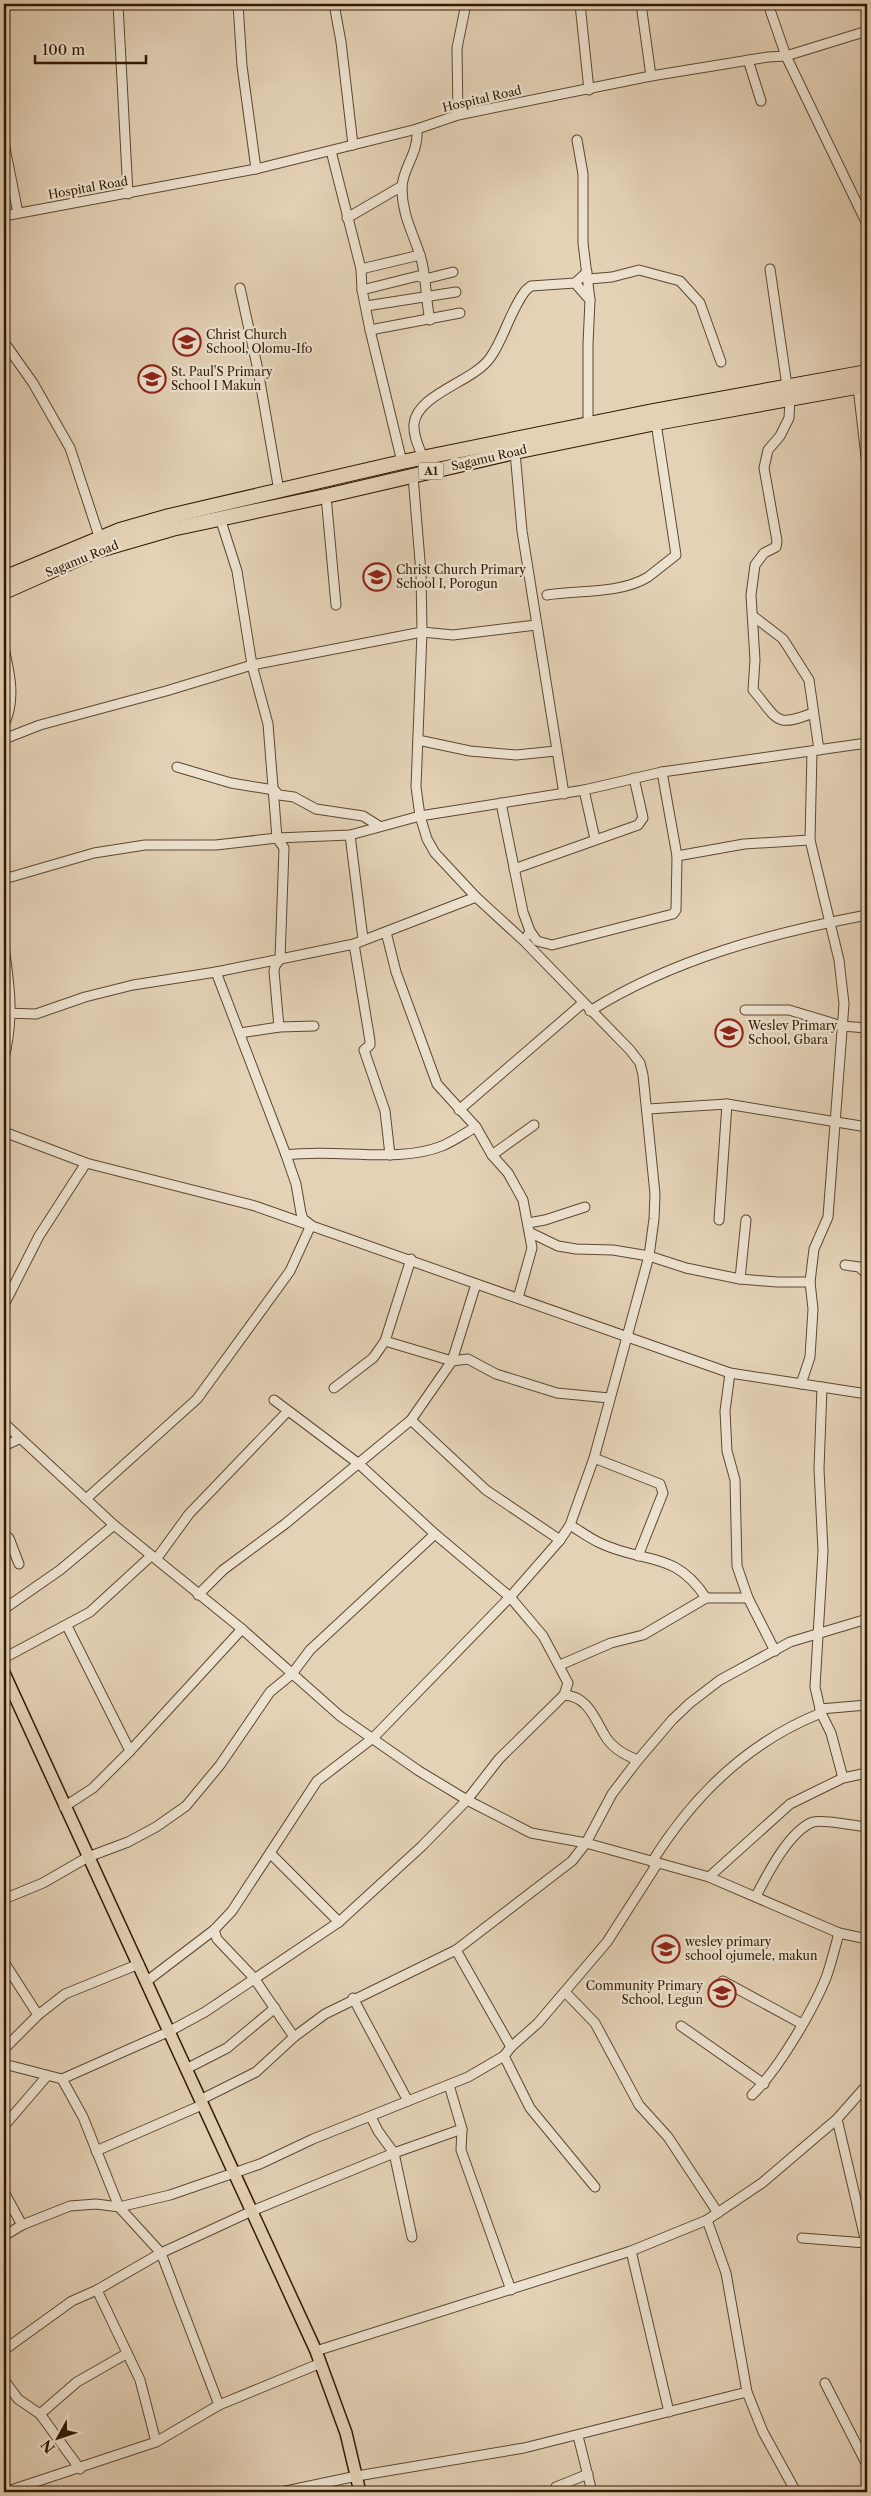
<svg xmlns="http://www.w3.org/2000/svg" width="871" height="2496" viewBox="0 0 871 2496" font-family="'Libre Caslon Text',serif">
	<style>
		.lines { fill: none; stroke-linecap: round; stroke-linejoin: round }
		.minor-casing { stroke: #5e472e; stroke-width: 11 }
		.major-casing { stroke: #311900; stroke-width: 14 }
		.highway-casing { stroke: #311900; stroke-width: 16 }
		.minor { stroke: #ede2d0; stroke-width: 9 }
		.major { stroke: #e4d2b7; stroke-width: 11 }
		.highway { stroke: #e4d2b7; stroke-width: 14 }
		.labels { text-anchor: middle; stroke-width: 4.5; stroke-linejoin: round; paint-order: stroke }
		.shield { fill: #ede2d0; stroke: #69553e; stroke-width: 1 }
		.shield-label { font-size: 11px; font-weight: bold; fill: #311900 }
		.street-label { font-size: 12px; fill: #311900; stroke: #ede2d0 }
		.poi-label { font-size: 12px; fill: #311900; stroke: #ede2d0; text-anchor: start }
	</style>
	<rect width="100%" height="100%" fill="#e4d2b7"/>
	<filter id="stains"><feTurbulence type="fractalNoise" baseFrequency=".004" numOctaves="4"/><feColorMatrix values="0 0 0 0 .2 0 0 0 0 .09 0 0 0 0 .02 0 0 0 .5 -.17"/></filter>
	<radialGradient id="worn" r=".72"><stop offset=".6" stop-color="#630" stop-opacity="0"/><stop offset="1" stop-color="#630" stop-opacity=".3"/></radialGradient>
	<g class="lines">
		<g class="minor-casing">
			<g id="minor">
				<polyline points="118,4 128,194"/>
				<polyline points="238,4 242,66 256,169"/>
				<polyline points="334,4 341,42 353,145"/>
				<polyline points="580,4 589,90"/>
				<polyline points="641,4 651,76"/>
				<polyline points="768,4 786,56 867,31"/>
				<polyline points="748,60 761,101"/>
				<polyline points="458,115 457,48 466,4"/>
				<path d="M417 129C419 154 402 168 402 188 402 214 412 231 420 255 427 276 425 298 430 320"/>
				<polyline points="577,140 583,174 583,243 590,300 588,344 588,424"/>
				<polyline points="4,143 18,213"/>
				<polyline points="331,151 361,269 362,290 370,330 402,462"/>
				<polyline points="4,216 256,169 417,129 458,115 651,76 768,57 786,56 867,224"/>
				<polyline points="347,218 402,186"/>
				<polyline points="361,269 420,255"/>
				<polyline points="770,269 787,386"/>
				<polyline points="589,279 612,277 639,270 680,281 700,303 721,362"/>
				<polyline points="575,283 590,300"/>
				<polyline points="240,288 258,370 279,491"/>
				<polyline points="362,290 418,276 425,279 453,272"/>
				<polyline points="366,306 456,292"/>
				<polyline points="370,330 460,313"/>
				<polyline points="4,342 33,383 70,448 100,539"/>
				<polyline points="858,387 867,466"/>
				<path d="M790 399 789 418 780 436 768 450 764 468 777 541 776 547 764 553 755 565 751 595 755 660 753 690C779 720 774 728 813 713"/>
				<polyline points="515,452 522,531 564,794"/>
				<path d="M423 458C419 447 413 436 414 424 417 394 473 382 490 358 505 337 510 310 526 290L531 286 575 283 587 272"/>
				<polyline points="326,496 336,605"/>
				<polyline points="220,518 237,571 252,665 268,724 277,838 284,848 280,959 275,966 274,971 279,1027"/>
				<path d="M547 595C579 590 620 594 648 577 657 570 667 562 676 555L656 423"/>
				<polyline points="753,616 783,639 809,680 819,750"/>
				<path d="M4 648C10 674 16 700 4 725"/>
				<polyline points="4,739 40,725 166,691 252,665 422,632 453,635 536,625"/>
				<polyline points="418,740 470,751 516,755 556,751"/>
				<polyline points="177,767 231,783 274,790 279,795 294,797 316,809 363,816 379,826"/>
				<polyline points="584,790 595,839"/>
				<polyline points="501,803 523,912 530,931 528,935"/>
				<polyline points="350,835 363,939"/>
				<polyline points="677,856 744,844 810,840"/>
				<polyline points="514,869 638,825 643,818 634,778"/>
				<polyline points="4,879 94,853 145,845 216,845 277,838 350,835 420,816 584,790 662,772 867,743"/>
				<polyline points="530,931 537,941 552,945 673,914 676,910 677,856 662,772"/>
				<polyline points="386,932 396,972 437,1084 476,1127 492,1155 508,1173 523,1200 532,1248 518,1298"/>
				<polyline points="354,944 370,1041 370,1045 364,1050 385,1111 390,1155"/>
				<path d="M4 946C10 989 14 1016 4 1059"/>
				<polyline points="745,1010 789,1010 842,1026 867,1028"/>
				<path d="M590 1011C673 959 771 933 867 915"/>
				<polyline points="4,1013 36,1014 85,997 133,985 216,972 354,944 476,897"/>
				<polyline points="240,1033 279,1027 314,1026"/>
				<polyline points="648,1109 727,1104 867,1127"/>
				<polyline points="459,1110 583,1003"/>
				<polyline points="4,1132 86,1163 255,1206 730,1373 867,1394"/>
				<path d="M286 1155C336 1148 397 1164 442 1146 454 1141 465 1133 476 1127"/>
				<polyline points="492,1155 534,1125"/>
				<polyline points="719,1220 727,1104"/>
				<polyline points="528,1223 545,1220 585,1207"/>
				<polyline points="531,1233 558,1246 576,1249 613,1250 649,1256 686,1268 740,1279 777,1282 810,1282"/>
				<polyline points="845,1265 859,1267 867,1274"/>
				<polyline points="740,1279 746,1220"/>
				<polyline points="4,1305 39,1236 86,1163"/>
				<polyline points="385,1341 452,1361 468,1359 496,1374 557,1393 609,1398"/>
				<polyline points="730,1373 725,1411 727,1451 735,1480 737,1566 748,1598 775,1651"/>
				<polyline points="801,1384 810,1357 813,1309 810,1282 814,1249 828,1217 844,1004 839,960 810,840 812,752"/>
				<polyline points="822,1387 819,1469 823,1551 815,1687 821,1713 831,1733 843,1778"/>
				<polyline points="334,1388 373,1358 385,1341 411,1259"/>
				<polyline points="411,1420 486,1490 560,1540"/>
				<polyline points="4,1423 114,1525 242,1629 340,1716 419,1771 467,1800 531,1833 586,1843 709,1877 839,1933 867,1939"/>
				<polyline points="4,1446 19,1439"/>
				<polyline points="594,1458 660,1484 663,1493 638,1556"/>
				<polyline points="86,1499 197,1399 290,1271 311,1225 303,1219 301,1213 296,1184 286,1155 216,972"/>
				<path d="M570 1525C580 1531 589 1538 600 1543 644 1564 675 1550 706 1598"/>
				<polyline points="4,1535 9,1538 19,1564"/>
				<polyline points="157,1558 189,1514 287,1412"/>
				<polyline points="198,1595 223,1570 285,1524 411,1420 452,1361 476,1284"/>
				<polyline points="4,1609 60,1570 114,1525"/>
				<polyline points="67,1626 130,1751"/>
				<polyline points="4,1658 90,1612 151,1556"/>
				<polyline points="560,1665 611,1643 643,1635 706,1598 748,1598"/>
				<path d="M564 1695C587 1696 594 1717 604 1734 611 1747 624 1755 638 1760"/>
				<polyline points="820,1709 867,1705"/>
				<polyline points="64,1807 93,1788 130,1751 242,1629"/>
				<polyline points="271,1854 339,1922"/>
				<path d="M652 1862C693 1796 748 1742 821 1713"/>
				<polyline points="709,1877 790,1804 843,1778 867,1773"/>
				<path d="M756 1896C767 1875 789 1831 813 1822 823 1819 855 1826 867 1827"/>
				<polyline points="4,1899 43,1883 88,1857 128,1842 156,1827 186,1806 220,1765 270,1692 292,1674 310,1650 435,1534"/>
				<polyline points="214,1930 217,1939 254,1978 294,2037"/>
				<polyline points="456,1950 511,2047"/>
				<polyline points="4,1962 38,2015"/>
				<polyline points="147,1981 214,1930 232,1911 317,1781 373,1738 510,1597 560,1540 570,1525 594,1458 649,1256 654,1219 655,1194 643,1075 640,1063 630,1050 524,941 476,897 435,853 427,839 420,816 416,787 422,632 421,573 413,476"/>
				<polyline points="723,1981 802,2024"/>
				<polyline points="565,1992 595,2023 639,2105 668,2137 718,2213"/>
				<polyline points="353,1998 408,2101"/>
				<polyline points="681,2026 764,2084"/>
				<polyline points="4,2049 38,2015 65,1994 139,1964"/>
				<polyline points="504,2056 530,2108 595,2187"/>
				<polyline points="4,2064 62,2079 83,2117 119,2207 161,2253 219,2405"/>
				<polyline points="186,2069 227,2048 275,2008"/>
				<polyline points="62,2079 168,2032 205,2012 339,1922 422,1846 467,1800 499,1759 564,1695 568,1683 543,1636 510,1597 435,1534 359,1464 274,1400"/>
				<polyline points="449,2085 462,2129 461,2150 511,2290"/>
				<path d="M752 2095C778 2070 812 2012 826 1978 831 1964 835 1948 839 1933"/>
				<polyline points="200,2100 256,2072 294,2037 325,2014 456,1950 572,1861 586,1843 612,1794 638,1760 672,1720 690,1703 720,1680 790,1642 867,1619"/>
				<polyline points="371,2117 378,2131 394,2153 412,2237"/>
				<polyline points="837,2119 867,2247"/>
				<polyline points="4,2126 47,2076"/>
				<polyline points="96,2151 202,2105"/>
				<polyline points="4,2192 22,2225"/>
				<polyline points="707,2220 726,2273 747,2392 763,2432 796,2492"/>
				<polyline points="4,2236 22,2225 70,2206 96,2204 119,2207 170,2195 260,2164 313,2139 468,2077 504,2056 511,2047 538,2023 607,1942 657,1864"/>
				<polyline points="802,2238 866,2243"/>
				<polyline points="631,2251 669,2412"/>
				<polyline points="97,2290 140,2380 156,2442"/>
				<polyline points="4,2350 72,2301 97,2290 161,2253 252,2211 394,2153 462,2129"/>
				<polyline points="316,2351 631,2251 707,2220 762,2183 837,2119 867,2085"/>
				<polyline points="4,2380 18,2399 40,2414 80,2469"/>
				<polyline points="825,2383 867,2465"/>
				<polyline points="40,2414 77,2382 126,2354"/>
				<polyline points="578,2436 592,2492"/>
				<polyline points="5,2492 156,2442 219,2405 321,2363"/>
				<polyline points="281,2492 357,2476 524,2448 747,2392"/>
				<polyline points="556,2492 556,2487 588,2474"/>
			</g>
		</g>
		<g class="major-casing">
			<polyline id="major" points="4,1673 316,2351 346,2433 360,2492"/>
		</g>
		<g class="highway-casing">
			<g id="highway">
				<polyline points="4,578 120,530 169,516 402,462 653,411 867,372"/>
				<polyline points="4,592 96,551 172,529 326,496 515,452 656,423 867,385"/>
			</g>
		</g>
		<use href="#minor" class="minor"/>
		<use href="#major" class="major"/>
		<use href="#highway" class="highway"/>
	</g>
	<defs>
		<g id="school-ring" transform="scale(1.4375)"><circle r="9.5" fill="#ede2d0" stroke="#8f2418" stroke-width="1.5"/><path d="M0-5L7-2L0 1L-7-2ZM-4 1L0 2.5L4 1V4Q0 6-4 4Z" fill="#8f2418"/></g>
	</defs>
	<g fill-rule="evenodd">
		<use href="#school-ring" x="187" y="342"/>
		<use href="#school-ring" x="152" y="379"/>
		<use href="#school-ring" x="377" y="577"/>
		<use href="#school-ring" x="729" y="1033"/>
		<use href="#school-ring" x="666" y="1949"/>
		<use href="#school-ring" x="722" y="1993"/>
	</g>
	<g class="labels">
		<rect class="shield" x="418.5" y="462.5" width="25" height="17" rx="4"/>
		<g class="shield-label">
			<text x="431" y="475">A1</text>
		</g>
		<g class="street-label">
			<text transform="translate(482 99) rotate(-13)" y="4">Hospital Road</text>
			<text transform="translate(88 188) rotate(-10)" y="4">Hospital Road</text>
			<text transform="translate(489 458) rotate(-13)" y="4">Sagamu Road</text>
			<text transform="translate(82 559) rotate(-22)" y="4">Sagamu Road</text>
		</g>
		<g class="poi-label">
			<text x="206" y="339">Christ Church<tspan x="206" dy="14">School, Olomu-Ifo</tspan></text>
			<text x="171" y="376">St. Paul'S Primary<tspan x="171" dy="14">School I Makun</tspan></text>
			<text x="396" y="574">Christ Church Primary<tspan x="396" dy="14">School I, Porogun</tspan></text>
			<text x="748" y="1030">Wesley Primary<tspan x="748" dy="14">School, Gbara</tspan></text>
			<text x="685" y="1946">wesley primary<tspan x="685" dy="14">school ojumele, makun</tspan></text>
			<text x="703" y="1990" text-anchor="end">Community Primary<tspan x="703" dy="14">School, Legun</tspan></text>
		</g>
	</g>
	<rect width="871" height="2496" fill="none" stroke="#e4d2b7" stroke-width="20"/>
	<rect x="5" y="5" width="861" height="2486" fill="none" stroke="#311900" stroke-width="2.5"/>
	<rect x="10" y="10" width="851" height="2476" fill="none" stroke="#311900"/>
	<g transform="translate(58 2438) rotate(230)" stroke="#ede2d0" stroke-width="4" paint-order="stroke">
	<path d="M0-4L9 19L0 12L-9 19Z" fill="#311900"/>
	<text y="-8" font-size="14" font-weight="bold" text-anchor="middle" fill="#311900">N</text>
	</g>
	<path d="M35 55v8h111v-8" fill="none" stroke="#311900" stroke-width="2.5"/>
	<text x="42" y="55" font-size="15" fill="#311900" stroke="#ede2d0" stroke-width="4" paint-order="stroke">100 m</text>
	<rect width="100%" height="100%" filter="url(#stains)"/>
	<rect width="100%" height="100%" fill="url(#worn)"/>
</svg>
